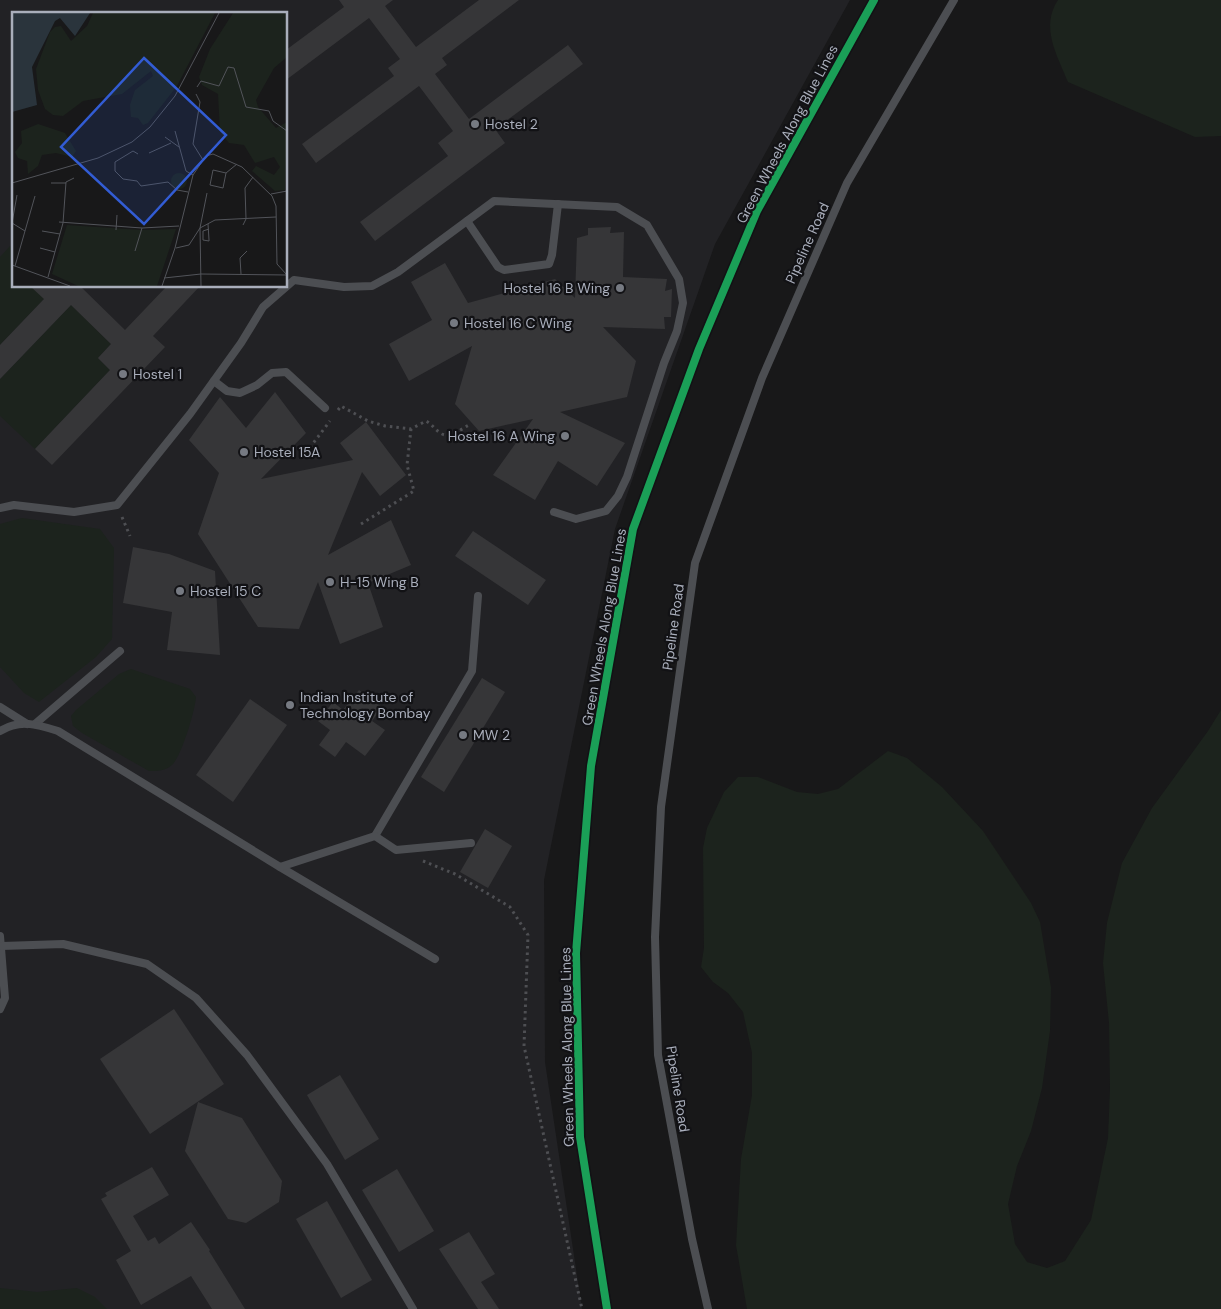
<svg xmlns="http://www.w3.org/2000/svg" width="1221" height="1309" viewBox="0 0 1221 1309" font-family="'DM Sans',sans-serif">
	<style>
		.built { fill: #222225; fill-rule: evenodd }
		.green { fill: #1c231d }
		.building { fill: #363638 }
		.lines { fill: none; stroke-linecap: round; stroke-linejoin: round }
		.path { stroke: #4e4f53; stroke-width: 3; stroke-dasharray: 2.5 4; stroke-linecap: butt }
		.service { stroke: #4c4e52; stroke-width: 8 }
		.cycleway-casing { stroke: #121215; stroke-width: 11 }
		.cycleway { stroke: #1a9f57; stroke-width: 8 }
		.poi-dot { fill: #767a82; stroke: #121215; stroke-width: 2 }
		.labels { text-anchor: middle; stroke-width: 4.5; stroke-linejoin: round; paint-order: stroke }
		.poi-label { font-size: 14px; fill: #a9aebb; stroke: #121215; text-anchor: start }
		.street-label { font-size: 14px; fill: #a9aebb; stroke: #121215 }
		.inset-road { fill: none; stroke: #52545a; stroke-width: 1 }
		.view { fill: #325cd4; fill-opacity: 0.15; stroke: #325cd4; stroke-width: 2.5 }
		.inset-edge { fill: none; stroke: #a9aebb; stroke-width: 2.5 }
	</style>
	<rect width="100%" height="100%" fill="#181819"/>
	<path class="built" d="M0 0H850L715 244 615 529 544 880 545 1062 582 1309H0ZM14 14H286V286H14Z"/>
	<g class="green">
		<path d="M1058 0H1221V136L1195 137 1068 82C1057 55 1040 27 1058 0Z"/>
		<polygon points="10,246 14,249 14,286 51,286 44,299 0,345 0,257"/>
		<polygon points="71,305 111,344 98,358 110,370 35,449 0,416 0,379"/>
		<polygon points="22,518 100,529 114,548 112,639 96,657 39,702 24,693 0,667 0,524"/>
		<path d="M131 669 190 689 196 697C195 711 181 757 172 765 165 771 158 771 149 771L82 733 73 726 71 716 76 710 119 674Z"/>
		<polygon points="1221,710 1221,1309 747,1309 736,1245 741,1159 752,1095 752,1053 743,1012 728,993 713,982 701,967 704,948 703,848 707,828 724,792 738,777 758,777 797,792 818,794 838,789 888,751 907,758 942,787 983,831 1031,903 1040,922 1051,988 1050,1031 1042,1088 1031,1131 1017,1166 1008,1204 1015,1244 1027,1262 1047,1268 1065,1261 1091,1220 1108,1138 1110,1088 1109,1023 1103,963 1107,923 1122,863 1152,808 1208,731"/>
		<polygon points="0,1288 37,1292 77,1288 95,1297 107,1309 0,1309"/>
	</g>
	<g class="building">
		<polygon points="339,0 393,0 385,6 416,47 479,0 519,0 442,58 447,65 435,74 469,119 568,45 583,64 495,129 505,143 375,241 360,222 448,156 438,143 453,131 419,86 316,163 302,144 394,76 388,68 400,59 369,18 286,80 286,50 344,7"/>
		<polygon points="611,227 610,233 624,232 623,277 667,279 665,291 672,289 671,317 664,317 665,329 603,327 636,361 627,397 560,412 625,443 597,486 558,461 535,500 493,475 533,419 479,431 455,404 472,346 409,381 389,344 432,320 411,282 445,263 468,303 555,279 575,298 577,238 588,235 588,228"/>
		<polygon points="30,286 80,286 125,330 167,286 200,286 153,336 165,347 52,465 35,449 110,370 98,358 111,344 71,305 0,379 0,345 44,299"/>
		<polygon points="275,392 306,433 261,479 353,460 340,443 366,422 406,475 380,496 362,472 328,555 391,520 411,565 368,583 383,627 340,644 318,582 299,629 258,627 198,534 219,473 189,440 220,397 246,428"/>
		<polygon points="473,531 546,580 528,605 455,556"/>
		<polygon points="133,547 169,554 215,571 220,655 167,650 172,612 123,603"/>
		<polygon points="482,678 505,692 444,792 421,777"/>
		<polygon points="359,690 382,707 372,721 385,730 365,756 346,742 335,757 319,745 330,730 318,721 333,702 343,710"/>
		<polygon points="250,699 287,725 233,802 196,775"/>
		<polygon points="485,829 512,846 488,888 460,872"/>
		<polygon points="174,1009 224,1084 150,1134 100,1059"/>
		<polygon points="340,1075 379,1139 345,1160 307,1095"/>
		<polygon points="198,1102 242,1118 282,1181 279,1202 246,1223 228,1219 185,1151"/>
		<polygon points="152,1167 169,1195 133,1216 148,1241 155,1237 159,1244 191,1222 210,1250 209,1251 245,1309 212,1309 191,1276 141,1305 116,1260 131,1251 101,1199 107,1196 105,1193"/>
		<polygon points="397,1169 434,1231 399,1252 362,1190"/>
		<polygon points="327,1201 372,1280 341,1298 296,1219"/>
		<polygon points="469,1232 495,1274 481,1282 499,1309 478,1309 439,1249"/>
	</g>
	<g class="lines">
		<g class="path">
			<path d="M338 410 341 406 368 421 385 426 411 429 426 421C432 424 436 431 442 434 451 438 461 429 469 425"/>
			<polyline points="302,458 330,421"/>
			<polyline points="122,517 130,536"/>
			<polyline points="361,524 414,491 407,465 411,429"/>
			<polyline points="423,861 455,874 510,907 528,935 524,1046 582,1309"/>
		</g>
		<g class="service">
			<polyline points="467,221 498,267 504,270 549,264 552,255 558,204"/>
			<polyline points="214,381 227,391 240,393 257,385 272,373 286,372 325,408"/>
			<polyline points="0,508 14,505 74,512 117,505 190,414 241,343 263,307 294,280 344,287 372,286 398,272 494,201 617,207 647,225 679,279 683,303 677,331 664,363 627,477 618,496 606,511 576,519 554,512"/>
			<polyline points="0,707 27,724"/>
			<polyline points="35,724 120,651"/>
			<path d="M0 731C20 719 36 724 58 731L280 867 435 959"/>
			<polyline points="375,836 472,671 478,596"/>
			<polyline points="280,867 375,836 396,850 471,843"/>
			<polyline points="0,936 5,998 0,1009"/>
			<polyline points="2,946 63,944 147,964 196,998 247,1055 327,1164 413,1309"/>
			<polyline points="708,1309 692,1239 658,1055 655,937 661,807 695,563 762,378 847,183 954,0"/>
		</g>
		<g class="cycleway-casing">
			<polyline id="cycleway" points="607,1309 580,1137 576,953 591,766 633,529 699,349 757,211 874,0"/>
		</g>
		<use href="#cycleway" class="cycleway"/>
	</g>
	<g class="poi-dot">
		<circle cx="475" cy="124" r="5"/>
		<circle cx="620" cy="288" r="5"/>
		<circle cx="454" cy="323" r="5"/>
		<circle cx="123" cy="374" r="5"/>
		<circle cx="565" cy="436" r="5"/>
		<circle cx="244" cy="452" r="5"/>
		<circle cx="330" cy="582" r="5"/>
		<circle cx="180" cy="591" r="5"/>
		<circle cx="290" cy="705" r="5"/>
		<circle cx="463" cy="735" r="5"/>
	</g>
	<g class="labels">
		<g class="poi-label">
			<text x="485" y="129">Hostel 2</text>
			<text x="610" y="293" text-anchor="end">Hostel 16 B Wing</text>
			<text x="464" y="328">Hostel 16 C Wing</text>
			<text x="133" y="379">Hostel 1</text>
			<text x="555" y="441" text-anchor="end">Hostel 16 A Wing</text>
			<text x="254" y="457">Hostel 15A</text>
			<text x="340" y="587">H-15 Wing B</text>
			<text x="190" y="596">Hostel 15 C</text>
			<text x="300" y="702">Indian Institute of<tspan x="300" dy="16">Technology Bombay</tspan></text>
			<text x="473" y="740">MW 2</text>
		</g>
		<g class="street-label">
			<text transform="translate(787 134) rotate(-62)" y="5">Green Wheels Along Blue Lines</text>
			<text transform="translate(807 243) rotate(-66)" y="5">Pipeline Road</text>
			<text transform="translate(604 627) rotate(-80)" y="5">Green Wheels Along Blue Lines</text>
			<text transform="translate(673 627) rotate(-82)" y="5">Pipeline Road</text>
			<text transform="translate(567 1047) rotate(-91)" y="5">Green Wheels Along Blue Lines</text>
			<text transform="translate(678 1089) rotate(81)" y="5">Pipeline Road</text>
		</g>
	</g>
	<g transform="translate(12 12)">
		<rect width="275" height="275" fill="#181819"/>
		<path d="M81 1H203L165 74 136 111 131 113 126 106 119 105 118 93 123 78 141 64 139 59 110 82 71 89 51 104 41 103 33 97 26 78 24 57 38 20 43 15 49 14 59 29 75 14ZM221 1H275V45L262 56 244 88 246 95 264 116 275 110 273 178 263 179 240 159 244 154 262 163 268 155 262 145 243 151 232 133 217 131 208 120 206 82 190 73 187 65 198 37ZM26 112 53 121 64 139 60 145 44 141 30 143 26 154 16 162 15 149 6 146 3 140 10 131 9 119ZM159 169a8 8 0 1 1 16 0a8 8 0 1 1-16 0ZM55 213 130 218 164 217 145 274H66L40 262Z" fill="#1c231d"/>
		<path d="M0 1H78L63 24 48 6 43 9 20 55 25 93 0 100Z" fill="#2a343c"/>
		<path class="inset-road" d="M185 75 189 69 207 74 216 55 222 56 234 95 257 99 261 109 275 119M184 82 188 90 181 132 191 148M163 119 174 159 181 163M153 125 167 135M137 141 159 131M126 142 121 139 103 150V159L111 167 125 169 129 174 156 170 165 178 176 180M214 161 201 158 198 173 211 176 214 161 225 152M0 171 86 146 120 130 138 115 163 84 207 1M39 171H54M259 182 275 179M5 183 0 211 13 219M47 210 130 216 167 214M196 212 197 228V229L191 228V219L197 217M231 213 234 207 233 176 241 165M104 218 105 203M30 219 48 222M28 236 43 240M164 236 177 233 188 216 203 208 264 205M123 239 130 216M0 253 58 274M3 254 23 184M229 262 228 246 235 239M36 265 51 211 54 170 62 166M152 266 189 262 275 263M150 274 163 236 181 163 194 144 201 142 230 155 260 184 264 194 265 252 275 263M189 274 188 216 195 181"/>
		<path class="view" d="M132 46 214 123 132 212 49 135Z"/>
		<rect width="275" height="275" class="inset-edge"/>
	</g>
</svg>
